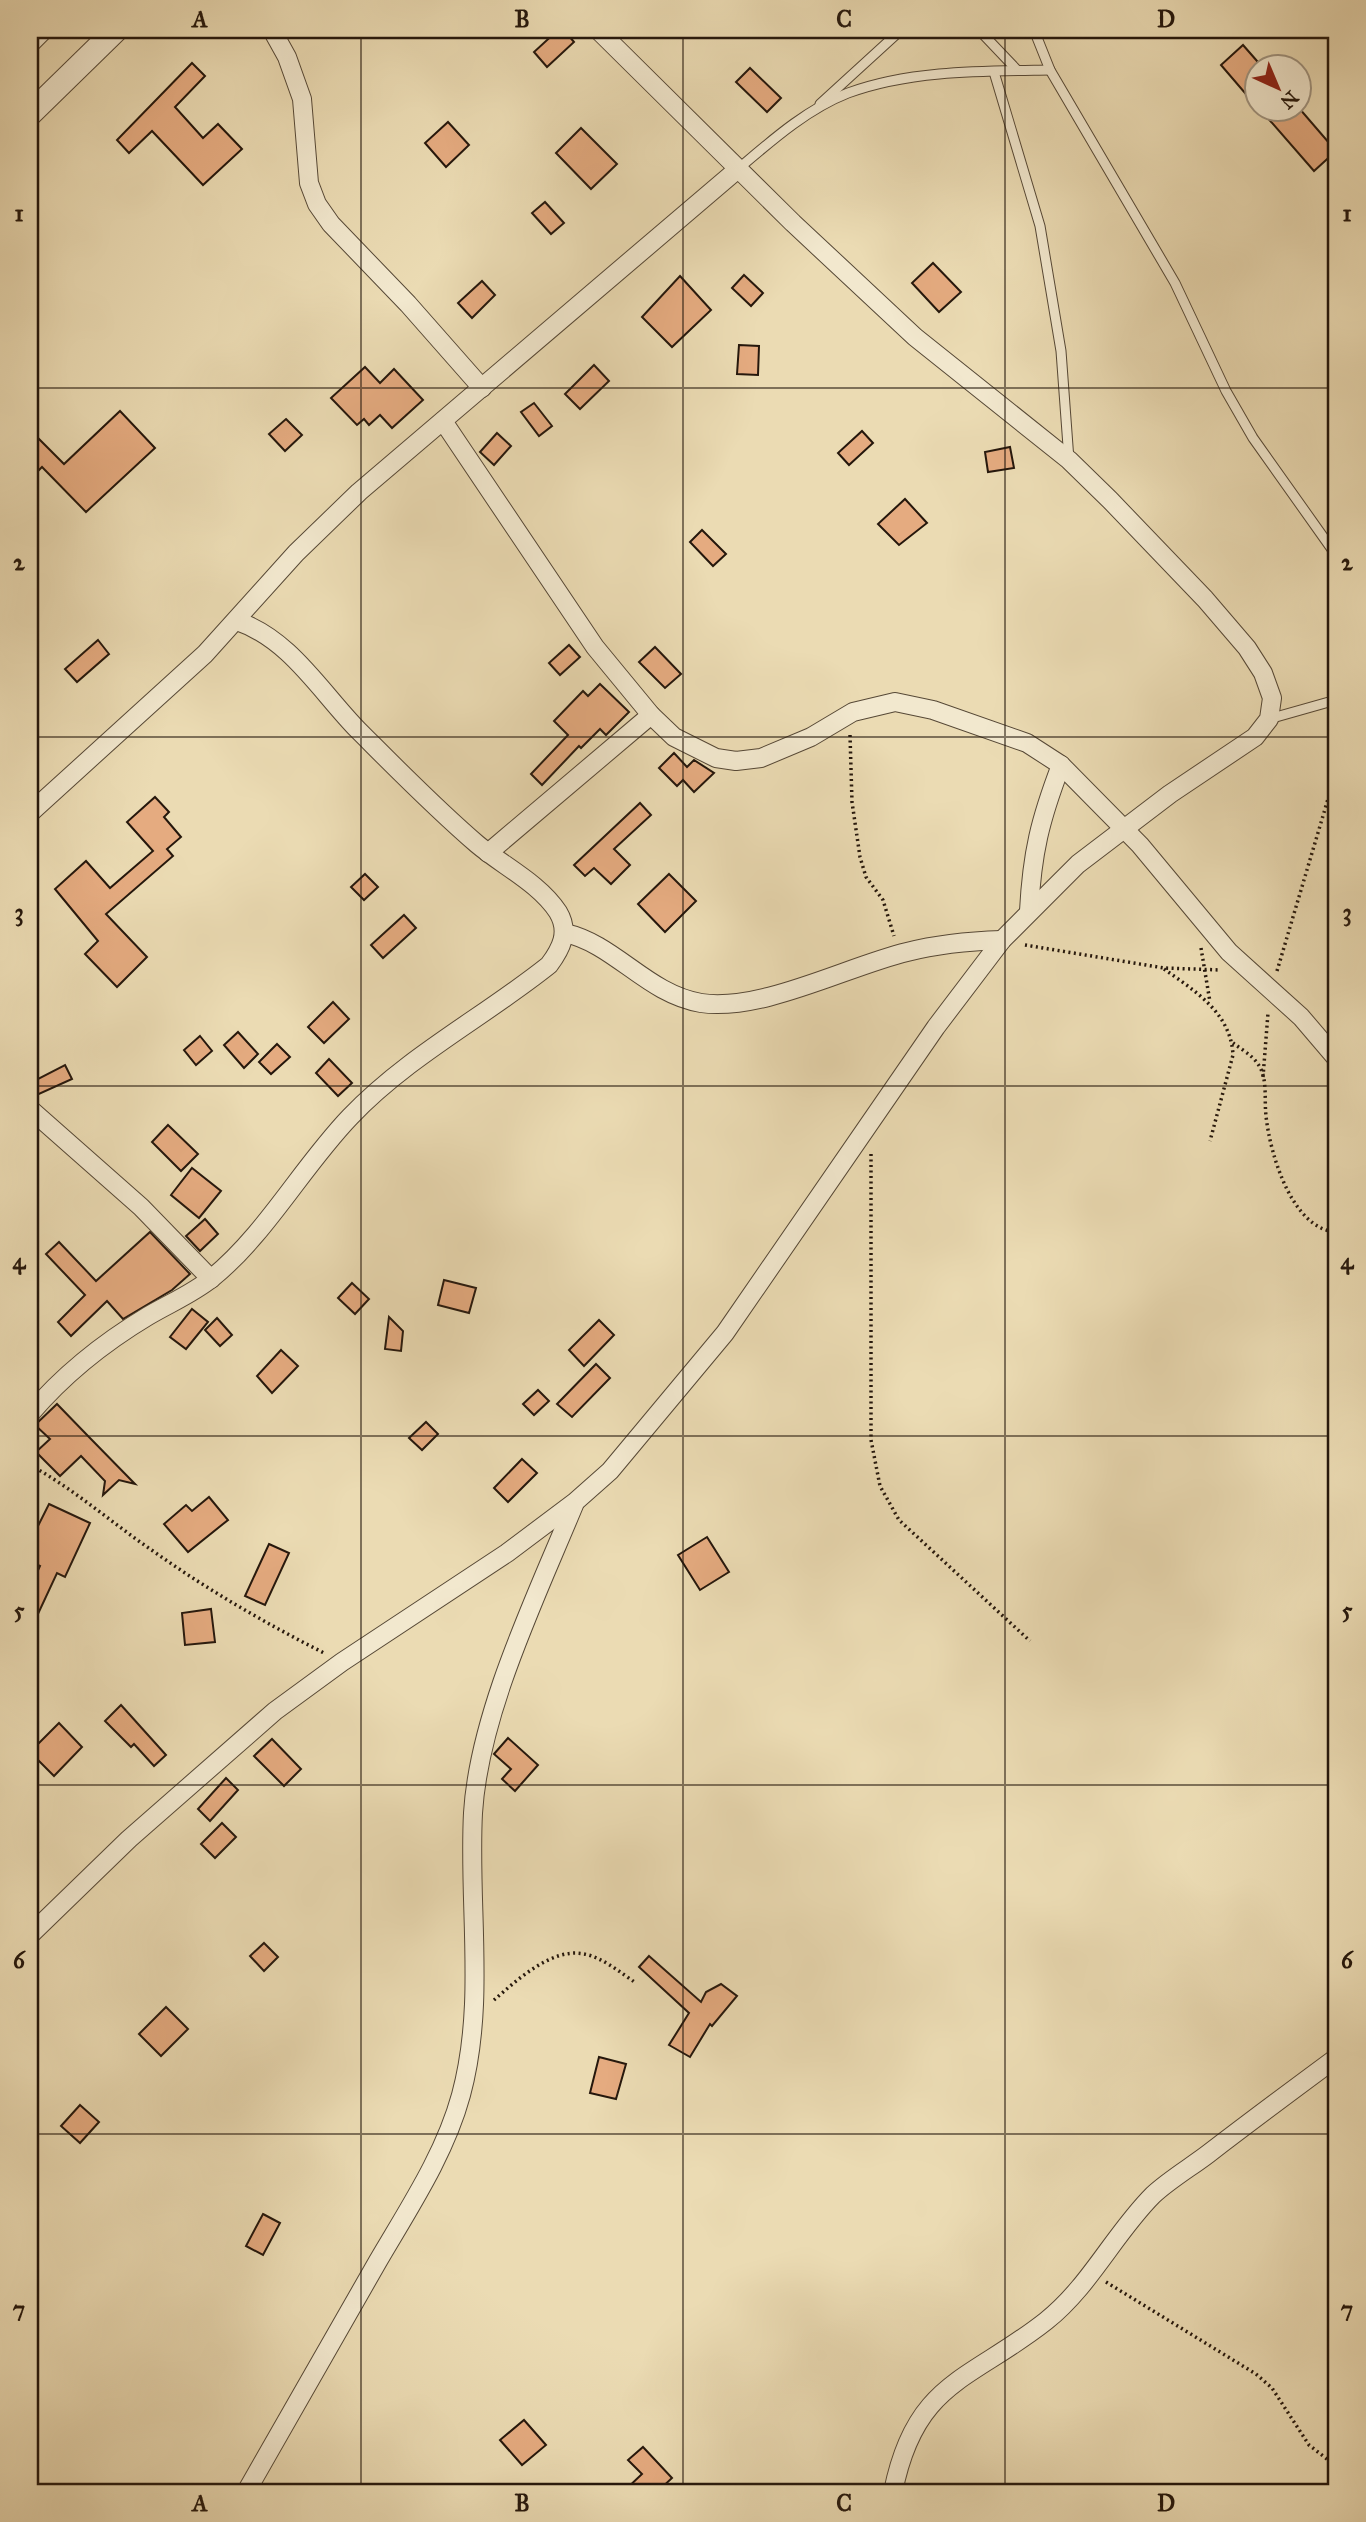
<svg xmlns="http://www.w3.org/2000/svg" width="1366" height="2522" viewBox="0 0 1366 2522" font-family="'IM FELL Great Primer',serif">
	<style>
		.building { fill: #e5ab80; stroke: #25170c; stroke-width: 2 }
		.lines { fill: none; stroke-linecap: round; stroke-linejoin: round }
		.service-casing { stroke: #564836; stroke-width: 11 }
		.minor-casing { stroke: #564836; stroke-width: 20 }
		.tertiary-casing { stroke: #564836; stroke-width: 25 }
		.path { stroke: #25170c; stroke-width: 3.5; stroke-dasharray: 2 3.5; stroke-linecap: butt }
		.service { stroke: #f2e8ce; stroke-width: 9 }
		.minor { stroke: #f2e8ce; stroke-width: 18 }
		.tertiary { stroke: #f2e8ce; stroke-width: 23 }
		.grid { fill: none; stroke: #25170c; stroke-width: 2; stroke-opacity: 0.55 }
		.neatline { fill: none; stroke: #25170c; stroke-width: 2.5 }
		.grid-label { font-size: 23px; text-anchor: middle; font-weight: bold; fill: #25170c }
	</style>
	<rect width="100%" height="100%" fill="#ebdbb3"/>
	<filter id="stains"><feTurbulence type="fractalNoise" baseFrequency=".00286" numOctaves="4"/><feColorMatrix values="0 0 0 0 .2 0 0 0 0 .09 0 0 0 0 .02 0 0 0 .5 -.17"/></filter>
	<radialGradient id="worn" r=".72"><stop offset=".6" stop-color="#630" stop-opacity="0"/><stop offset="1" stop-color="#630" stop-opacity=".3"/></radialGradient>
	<g class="building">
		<polygon points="558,30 564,30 574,42 547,67 534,52"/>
		<polygon points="1243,45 1257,61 1257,107 1221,65"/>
		<polygon points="192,63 205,76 175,107 203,138 218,124 242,149 203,185 152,131 129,153 117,140"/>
		<polygon points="750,68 781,98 767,112 736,82"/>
		<polygon points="1259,108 1299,108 1336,151 1314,171"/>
		<polygon points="448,122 469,145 446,167 425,143"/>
		<polygon points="581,128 617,164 591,189 556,153"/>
		<polygon points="545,202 564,223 551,234 532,213"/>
		<polygon points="933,263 961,292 939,312 912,283"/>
		<polygon points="744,275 763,293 751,306 732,288"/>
		<polygon points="680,276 711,310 672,347 642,317"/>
		<polygon points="482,281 495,295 472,318 458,303"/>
		<polygon points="739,345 759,346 758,375 737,374"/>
		<polygon points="594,365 609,381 580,409 565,394"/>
		<polygon points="365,367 380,383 394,369 423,400 392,428 380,415 369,425 364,419 357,425 331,398"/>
		<polygon points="534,403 552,426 539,436 521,412"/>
		<polygon points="120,411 155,448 86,512 42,467 39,470 30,461 30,430 64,464"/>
		<polygon points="286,419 302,435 285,451 269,434"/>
		<polygon points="862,431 873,443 849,465 838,453"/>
		<polygon points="497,433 511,446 494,465 480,452"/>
		<polygon points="1010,447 1014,468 988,472 985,452"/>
		<polygon points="905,499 927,523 899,545 878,524"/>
		<polygon points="702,530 726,554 713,566 690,542"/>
		<polygon points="98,640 109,654 77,682 65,669"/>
		<polygon points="569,645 580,657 560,675 549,663"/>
		<polygon points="655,647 681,674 665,688 639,662"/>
		<polygon points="600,684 629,712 606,735 600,729 581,748 579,746 542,785 531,774 568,735 554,721 583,691 588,696"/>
		<polygon points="674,753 687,767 694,760 714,773 694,792 683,780 677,786 659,768"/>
		<polygon points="155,797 169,812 164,817 181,837 167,849 173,856 106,914 147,957 117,987 85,954 98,941 55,889 86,861 110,888 153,851 127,822"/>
		<polygon points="640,803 651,815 614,849 630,865 611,884 594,868 585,876 574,865"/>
		<polygon points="365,874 378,887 364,900 351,887"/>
		<polygon points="669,874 696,901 665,932 638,904"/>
		<polygon points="404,915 416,928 383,958 371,945"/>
		<polygon points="333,1002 349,1019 324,1043 308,1027"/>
		<polygon points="238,1032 258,1054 244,1068 224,1045"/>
		<polygon points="200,1036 212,1051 196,1065 184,1050"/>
		<polygon points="277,1044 290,1057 271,1074 259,1062"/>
		<polygon points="329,1059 352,1083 338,1096 316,1073"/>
		<polygon points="65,1065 72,1079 30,1098 30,1083"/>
		<polygon points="168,1125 198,1154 181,1171 152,1142"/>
		<polygon points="192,1168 221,1191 199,1218 171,1195"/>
		<polygon points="205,1219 218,1234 200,1251 186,1236"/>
		<polygon points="150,1232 190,1274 172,1290 123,1319 107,1301 71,1336 58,1322 85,1295 46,1254 59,1242 96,1281"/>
		<polygon points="444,1280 476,1288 469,1313 438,1305"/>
		<polygon points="352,1283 369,1299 355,1314 338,1298"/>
		<polygon points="192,1309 208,1322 186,1349 170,1337"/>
		<polygon points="389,1317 403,1331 401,1351 385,1349"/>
		<polygon points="217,1318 232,1335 220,1346 205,1330"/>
		<polygon points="599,1320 614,1335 584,1366 569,1350"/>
		<polygon points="281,1350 298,1366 272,1393 257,1376"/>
		<polygon points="596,1364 610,1378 572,1417 557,1404"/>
		<polygon points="538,1390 549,1401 534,1415 523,1404"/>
		<polygon points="57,1404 88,1436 135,1484 119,1480 103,1495 105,1481 81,1456 60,1476 36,1452 50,1439 35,1425"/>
		<polygon points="426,1422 438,1434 422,1450 409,1438"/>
		<polygon points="522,1459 537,1473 508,1502 494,1488"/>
		<polygon points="209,1497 228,1520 188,1552 164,1524 186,1505 192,1511"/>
		<polygon points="49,1504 90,1523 65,1577 57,1573 30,1631 30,1588 40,1566 30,1561 30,1542"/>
		<polygon points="707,1537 729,1572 700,1590 678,1555"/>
		<polygon points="269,1544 289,1553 265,1605 245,1596"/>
		<polygon points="211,1609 215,1642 185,1645 182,1613"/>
		<polygon points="121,1705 166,1755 154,1766 134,1744 131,1747 105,1721"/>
		<polygon points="59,1723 82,1747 54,1776 30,1752"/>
		<polygon points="508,1738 538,1765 515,1791 502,1779 511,1769 494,1754"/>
		<polygon points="272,1739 301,1769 284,1786 254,1756"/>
		<polygon points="226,1778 238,1790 210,1821 198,1809"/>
		<polygon points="222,1823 236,1837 215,1858 201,1844"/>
		<polygon points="264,1943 278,1957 264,1971 250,1956"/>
		<polygon points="649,1956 701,2002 706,1992 721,1984 737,1996 712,2026 710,2024 690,2057 669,2045 689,2013 639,1967"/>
		<polygon points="166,2007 188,2029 161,2056 139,2034"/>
		<polygon points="599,2057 626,2064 616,2099 590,2093"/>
		<polygon points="80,2105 99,2122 80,2143 61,2126"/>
		<polygon points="263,2214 280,2223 263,2255 246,2246"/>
		<polygon points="524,2420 546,2445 522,2465 500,2440"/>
		<polygon points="643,2447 672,2478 657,2492 623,2492 642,2474 628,2460"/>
	</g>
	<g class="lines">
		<g class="service-casing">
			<g id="service">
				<polyline points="979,30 1017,70"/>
				<polyline points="1034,30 1050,70 1175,283 1226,391 1253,438 1336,555"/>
				<polyline points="994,72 1040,226 1061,351 1069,460"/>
				<polyline points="820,104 901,30"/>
				<path d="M738 169C771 141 807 109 848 93 910 70 984 71 1050 70"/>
				<polyline points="1269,719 1336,700"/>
			</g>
		</g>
		<g class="minor-casing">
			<g id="minor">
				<polyline points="272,30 287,57 302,99 309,183 317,204 331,224 408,304 482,388"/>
				<polyline points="30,44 44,30"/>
				<polyline points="443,421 595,647 651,715 674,737 716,758 736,761 761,758 811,737 853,712 895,702 933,710 1027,743 1061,765 1140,845 1229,952 1301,1017 1336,1058"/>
				<polyline points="30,813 205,654 296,553 359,492 738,169"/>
				<polyline points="488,853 651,715"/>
				<path d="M1029 911C1032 853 1040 820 1061 765"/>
				<path d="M565 933C615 944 647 994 701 1003 762 1012 848 966 907 952 938 944 971 941 1002 940"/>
				<polyline points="30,1109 141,1207 211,1279"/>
				<path d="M30 1414C64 1374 103 1343 148 1316 170 1303 192 1294 212 1278 266 1234 302 1167 350 1117 408 1056 484 1017 549 965 561 949 570 932 558 912 539 883 503 866 477 844 435 808 397 769 358 730 320 691 290 639 237 621"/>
				<polyline points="30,1935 129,1839 275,1711 342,1662 507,1553 575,1502 610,1471 725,1333 936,1027 1002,940 1078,864 1170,794 1255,737 1269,719 1272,698 1263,673 1247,648 1205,599 1110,500 1069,460 915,337 793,223 598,30"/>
				<path d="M246 2492C290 2415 334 2338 378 2261 409 2208 445 2154 461 2095 486 2003 468 1906 473 1813 479 1714 536 1597 574 1505"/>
				<path d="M893 2492C915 2381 970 2381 1046 2321 1090 2286 1114 2234 1153 2195 1169 2180 1191 2167 1208 2154 1251 2121 1294 2089 1336 2058"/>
			</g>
		</g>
		<g class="tertiary-casing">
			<polyline id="tertiary" points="30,114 116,30"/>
		</g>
		<g class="path">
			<polyline points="850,735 852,802 860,857 866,877 883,900 894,936"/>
			<polyline points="1025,945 1164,968 1221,970"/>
			<polyline points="1201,948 1210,1002"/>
			<path d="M1164 969C1195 991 1231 1013 1233 1055L1210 1141"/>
			<polyline points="1277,971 1336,772"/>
			<path d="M1233 1043C1241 1049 1252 1055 1258 1064 1268 1078 1264 1099 1266 1116 1270 1154 1292 1229 1336 1232"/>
			<polyline points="1263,1077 1268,1013"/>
			<polyline points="871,1154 871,1440 880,1486 899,1520 1030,1641"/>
			<path d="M30 1465C74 1489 112 1523 153 1551 208 1590 265 1623 324 1653"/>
			<path d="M494 2000C516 1981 552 1947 584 1954 602 1957 621 1973 636 1983"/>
			<polyline points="1106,2282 1256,2374 1272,2388 1309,2445 1336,2466"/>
		</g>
		<use href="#service" class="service"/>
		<use href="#minor" class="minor"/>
		<use href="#tertiary" class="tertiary"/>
	</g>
	<path class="grid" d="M361 30V2492M683 30V2492M1005 30V2492M30 388H1336M30 737H1336M30 1086H1336M30 1436H1336M30 1785H1336M30 2134H1336"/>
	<rect width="1366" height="2522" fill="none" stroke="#ebdbb3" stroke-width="77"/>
	<g transform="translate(1278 88) rotate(136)"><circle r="33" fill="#f2e8ce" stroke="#a09480" stroke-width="2"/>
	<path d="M0-5L12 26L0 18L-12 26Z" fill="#8f2418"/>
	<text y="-10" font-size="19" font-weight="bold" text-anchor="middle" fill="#25170c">N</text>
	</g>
	<rect x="38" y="38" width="1290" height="2446" class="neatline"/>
	<g class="grid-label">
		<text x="200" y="27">A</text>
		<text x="522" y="27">B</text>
		<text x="844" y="27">C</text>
		<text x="1166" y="27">D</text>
		<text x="19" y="221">1</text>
		<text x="1347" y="221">1</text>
		<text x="19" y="570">2</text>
		<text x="1347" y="570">2</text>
		<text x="19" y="920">3</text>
		<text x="1347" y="920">3</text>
		<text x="19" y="1269">4</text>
		<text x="1347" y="1269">4</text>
		<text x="19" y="1618">5</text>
		<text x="1347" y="1618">5</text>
		<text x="19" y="1968">6</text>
		<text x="1347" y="1968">6</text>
		<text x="19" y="2317">7</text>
		<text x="1347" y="2317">7</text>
		<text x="200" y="2511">A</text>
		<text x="522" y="2511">B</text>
		<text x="844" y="2511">C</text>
		<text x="1166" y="2511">D</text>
	</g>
	<rect width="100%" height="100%" filter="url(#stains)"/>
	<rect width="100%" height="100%" fill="url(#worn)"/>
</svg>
